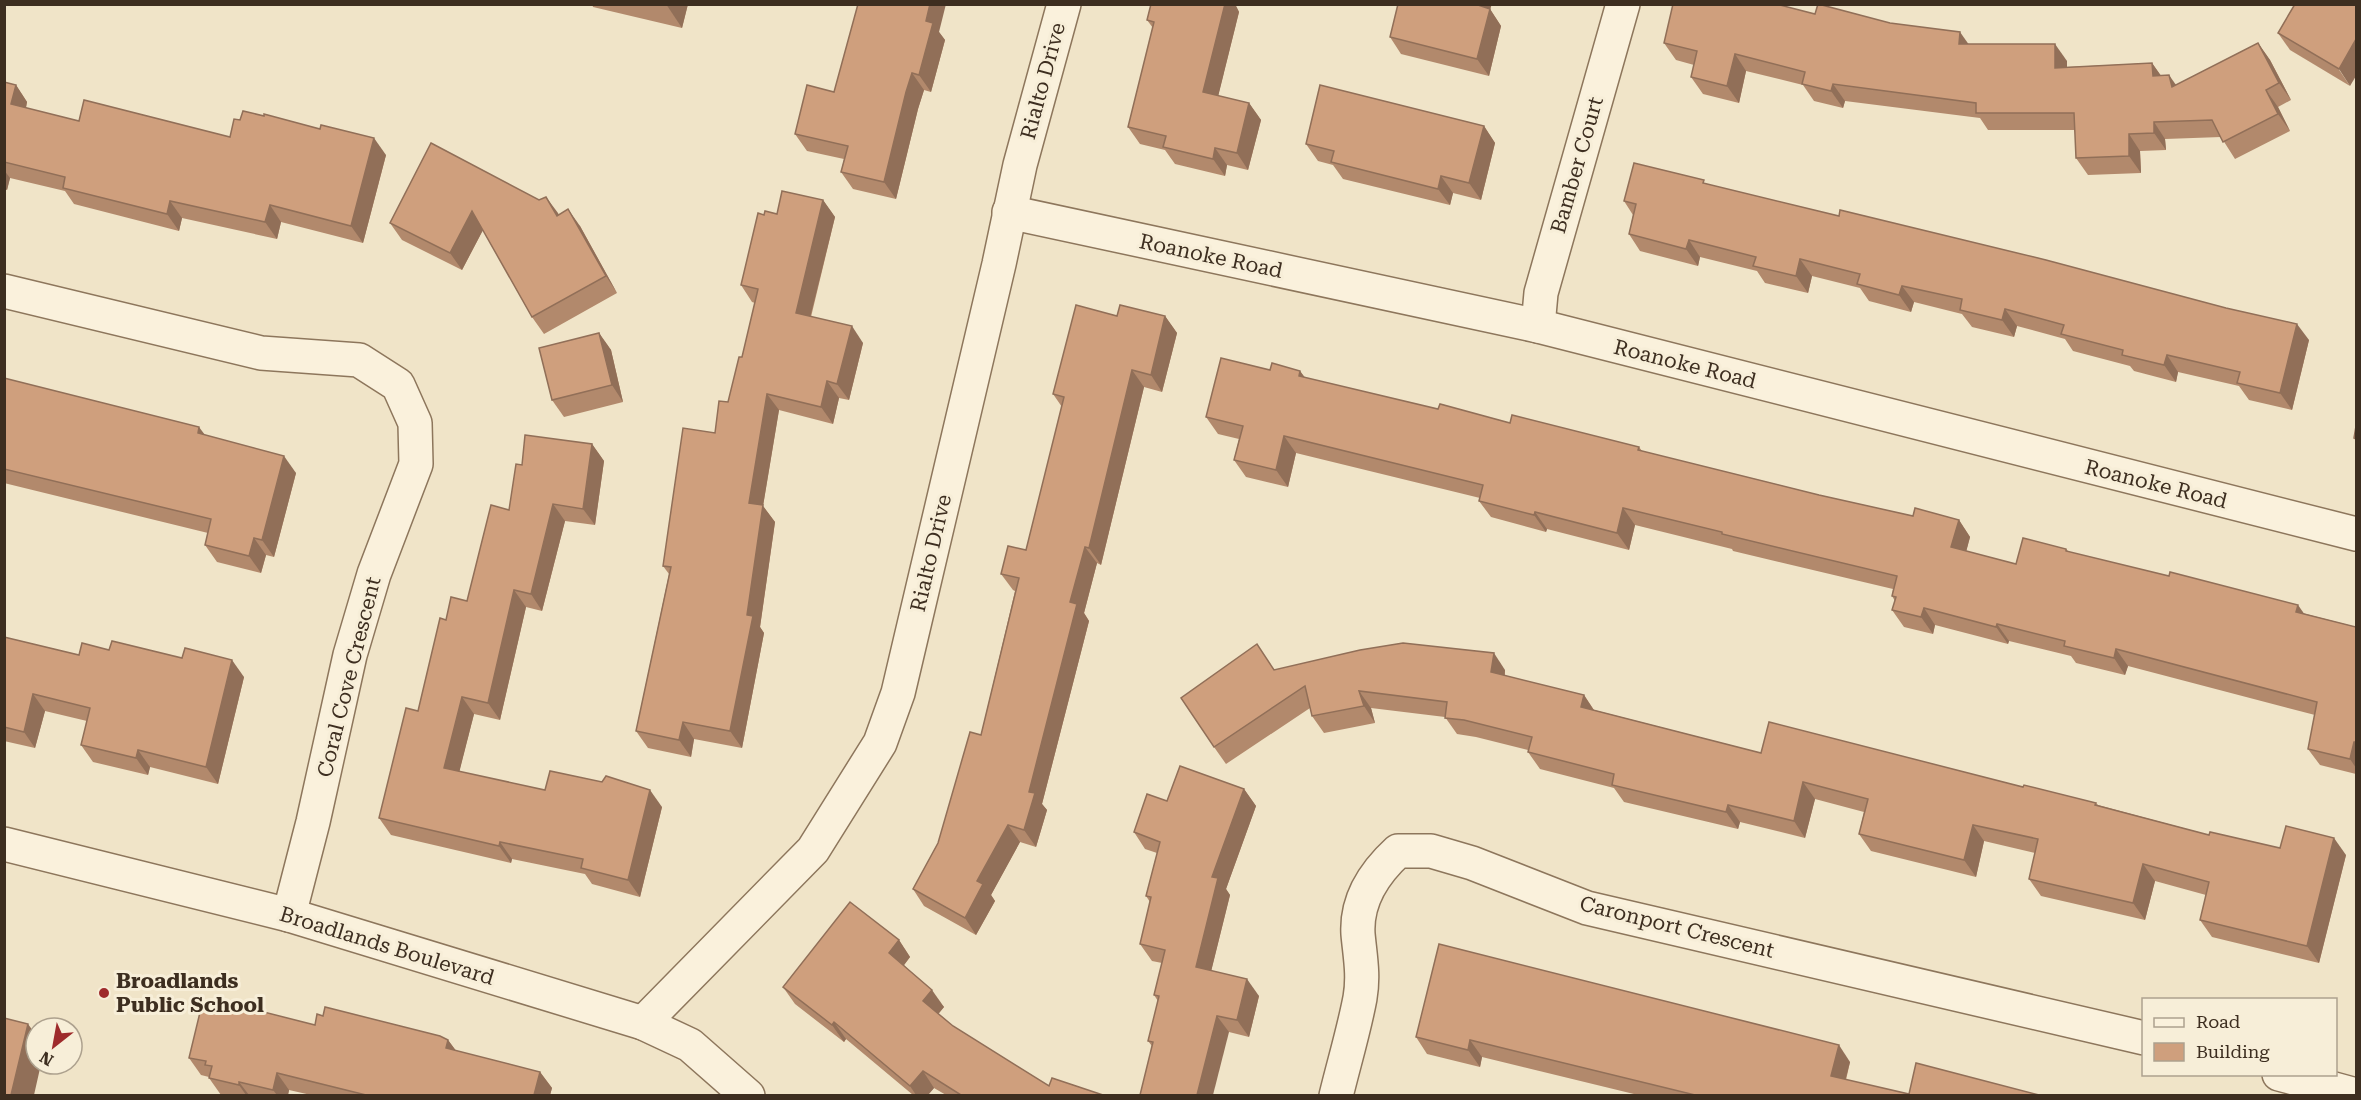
<svg xmlns="http://www.w3.org/2000/svg" width="2361" height="1100" viewBox="0 0 2361 1100" font-family="'Roboto Serif',serif">
	<style>
		.lines { fill: none; stroke-linecap: round; stroke-linejoin: round }
		.minor-casing { stroke: #8d765c; stroke-width: 36 }
		.minor { stroke: #faf1dc; stroke-width: 33 }
		.wall { fill: #b2896c }
		.shaded-wall { fill: #916f58 }
		.building { fill: #cf9f7d; stroke: #916f58; stroke-width: 1.5 }
		.poi-dot { fill: #9e2a2b; stroke: #f7eed8; stroke-width: 2 }
		.labels { text-anchor: middle; stroke-width: 6; stroke-linejoin: round; paint-order: stroke }
		.street-label { font-size: 21px; fill: #3d2e20; stroke: #f7eed8 }
		.poi-label { font-size: 21px; font-weight: bold; fill: #3d2e20; stroke: #f7eed8; text-anchor: start }
	</style>
	<rect width="100%" height="100%" fill="#f0e4c8"/>
	<g class="lines">
		<g class="minor-casing">
			<g id="minor">
				<polyline points="1009,212 1538,326 2356,534"/>
				<polyline points="4,291 261,353 359,360 398,385 415,423 416,464 374,574 350,655 313,822 289,915"/>
				<polyline points="1538,326 1541,293 1623,4"/>
				<polyline points="4,844 289,915 643,1023 690,1045 748,1096"/>
				<polyline points="643,1023 813,850 880,743 898,693 999,264 1020,165 1064,4"/>
				<polyline points="2279,1074 2356,1095"/>
				<path d="M1336 1096C1344 1063 1354 1030 1360 998 1364 975 1360 956 1358 934 1356 900 1374 873 1398 851H1431L1472 863 1587 908 2144 1038"/>
			</g>
		</g>
		<use href="#minor" class="minor"/>
	</g>
	<g class="wall">
		<polygon points="592,4 688,4 682,28 593,7"/>
		<polygon points="1151,4 1235,4 1239,12 1218,96 1249,103 1261,120 1248,170 1227,165 1225,176 1175,164 1165,150 1140,144 1128,127 1153,28 1147,20"/>
		<polygon points="1398,4 1492,4 1490,9 1501,26 1489,76 1401,54 1390,37"/>
		<polygon points="2295,4 2350,86 2290,50 2278,33"/>
		<polygon points="1815,14 1969,44 2067,61 2067,67 2152,63 2161,76 2176,85 2258,43 2270,60 2291,100 2278,107 2290,131 2235,159 2221,137 2165,139 2166,150 2140,151 2141,173 2088,175 2076,158 2075,130 1988,130 1980,118 1845,101 1843,108 1814,101 1803,85 1746,71 1739,103 1703,94 1691,77 1694,65 1676,60 1664,43"/>
		<polygon points="939,32 945,40 931,92 924,90 918,109 896,199 853,189 841,172 844,159 807,151 795,134 834,92"/>
		<polygon points="4,82 16,85 27,102 26,108 79,121 230,137 386,155 363,243 281,222 277,239 182,218 179,231 74,204 65,191 10,178 7,190 4,189"/>
		<polygon points="1484,126 1495,143 1481,200 1453,193 1450,205 1343,179 1333,165 1318,161 1306,144"/>
		<polygon points="1707,184 2309,340 2292,410 2249,400 2239,386 2178,372 2176,382 2134,371 2130,366 2073,351 2065,339 2017,326 2014,337 1972,327 1962,314 1914,302 1911,312 1869,301 1860,288 1812,276 1808,293 1765,283 1757,271 1700,257 1698,266 1640,251 1629,234 1633,215 1624,201"/>
		<polygon points="823,200 835,217 811,317 863,343 849,400 839,398 833,424 779,410 763,506 775,522 760,627 764,633 742,748 694,739 691,757 648,748 636,731 669,574 663,566 715,433 728,402 742,357 755,303 752,302 741,285 764,215 777,214"/>
		<polygon points="558,215 580,226 617,293 544,334 532,317 483,230 462,270 402,240 390,223"/>
		<polygon points="1165,316 1177,333 1162,392 1144,387 1101,565 1097,563 1084,613 1089,621 1042,804 1047,810 1036,847 1020,842 991,895 995,901 976,935 924,906 913,889 938,843 981,735 1015,591 1013,590 1001,574 1026,550 1062,407 1053,394"/>
		<polygon points="599,333 611,350 623,402 564,417 552,400"/>
		<polygon points="1270,370 1300,371 1305,378 1438,409 1639,447 1642,451 1819,495 1913,516 1959,520 1970,537 1966,551 2016,564 2066,549 2069,552 2356,627 2356,774 2320,765 2308,749 2315,715 2128,666 2125,675 2076,663 2071,656 2009,641 2008,644 1935,625 1933,634 1904,627 1892,610 1895,601 1892,596 1893,589 1733,551 1732,549 1635,525 1629,550 1547,529 1546,532 1491,517 1479,501 1480,498 1296,453 1288,487 1246,477 1234,460 1239,439 1218,434 1206,417"/>
		<polygon points="4,378 205,435 296,473 274,557 266,555 261,573 217,562 205,545 208,533 4,483"/>
		<polygon points="592,444 604,461 595,525 565,521 542,611 526,607 500,720 474,714 459,772 545,790 662,807 640,897 592,884 585,874 512,859 511,863 391,835 379,818 418,711 446,620 467,601 509,510 522,465"/>
		<polygon points="4,637 79,655 109,650 244,677 218,784 150,767 148,775 93,762 81,745 87,721 45,711 35,748 4,741"/>
		<polygon points="1275,670 1505,670 1505,676 1584,695 1594,710 1761,753 2023,787 2096,803 2098,805 2209,835 2280,848 2346,855 2319,963 2212,937 2200,920 2206,895 2155,881 2145,920 2041,896 2029,879 2035,853 1984,841 1976,877 1871,851 1859,834 1864,812 1815,799 1805,838 1740,822 1738,829 1624,802 1614,788 1540,769 1528,752 1528,750 1476,737 1457,734 1445,717 1371,708 1375,723 1324,733 1312,716 1310,708 1226,764 1214,747"/>
		<polygon points="1244,789 1256,806 1226,889 1230,895 1211,971 1259,996 1249,1037 1229,1032 1152,1046 1148,1041 1158,1001 1154,995 1162,963 1152,961 1140,944 1150,902 1146,896 1157,853 1145,849 1134,832 1167,801"/>
		<polygon points="899,940 910,957 904,965 944,1007 938,1014 953,1026 1049,1086 1103,1095 946,1095 934,1088 928,1095 913,1095 846,1039 844,1042 795,1004 783,987"/>
		<polygon points="219,1009 251,1013 315,1025 323,1016 448,1040 456,1051 540,1072 552,1088 550,1095 311,1095 289,1090 288,1095 221,1095 209,1078 209,1077 201,1075 189,1058"/>
		<polygon points="1416,1037 1850,1062 1846,1080 1909,1094 2039,1095 1638,1095 1482,1057 1480,1067 1427,1054"/>
	</g>
	<g class="shaded-wall">
		<polygon points="666,4 688,4 682,28"/>
		<polygon points="930,4 946,4 939,32 945,40 931,92 919,75 926,21"/>
		<polygon points="1225,4 1235,4 1239,12 1215,109 1203,92"/>
		<polygon points="1475,4 1492,4 1490,9 1501,26 1489,76 1477,59"/>
		<polygon points="1960,32 1972,49 1959,44"/>
		<polygon points="2356,39 2356,76 2350,86 2339,69"/>
		<polygon points="2258,43 2270,60 2291,100 2279,83"/>
		<polygon points="2055,44 2067,61 2067,85 2055,68"/>
		<polygon points="1735,54 1746,71 1739,103 1727,86"/>
		<polygon points="2152,63 2164,80 2153,76"/>
		<polygon points="912,73 924,90 918,109 896,199 884,182 906,92"/>
		<polygon points="2169,75 2181,92 2172,87"/>
		<polygon points="1833,84 1845,101 1843,108 1831,91"/>
		<polygon points="16,85 27,102 23,121 11,104"/>
		<polygon points="2266,90 2278,107 2290,131 2278,114"/>
		<polygon points="1249,103 1261,120 1248,170 1237,153"/>
		<polygon points="2154,122 2165,139 2166,150 2154,133"/>
		<polygon points="1484,126 1495,143 1481,200 1469,183"/>
		<polygon points="2129,134 2140,151 2141,173 2129,156"/>
		<polygon points="374,138 386,155 363,243 351,226"/>
		<polygon points="1215,148 1227,165 1225,176 1213,159"/>
		<polygon points="4,170 10,178 7,190 4,187"/>
		<polygon points="1441,176 1453,193 1450,205 1438,189"/>
		<polygon points="546,197 558,213 568,233 557,216"/>
		<polygon points="823,200 835,217 807,330 796,313"/>
		<polygon points="170,201 182,218 179,231 167,214"/>
		<polygon points="270,205 281,222 277,239 265,222"/>
		<polygon points="568,209 580,226 617,293 606,276"/>
		<polygon points="472,211 484,228 462,270 450,253"/>
		<polygon points="1689,240 1700,257 1698,266 1686,249"/>
		<polygon points="1800,259 1812,276 1808,293 1796,276"/>
		<polygon points="1902,286 1914,302 1911,312 1899,295"/>
		<polygon points="2005,309 2017,326 2014,337 2002,320"/>
		<polygon points="1165,316 1177,333 1162,392 1151,375"/>
		<polygon points="2297,324 2309,340 2292,410 2280,393"/>
		<polygon points="852,326 863,343 849,400 837,384"/>
		<polygon points="599,333 611,350 623,402 612,385"/>
		<polygon points="2167,355 2178,372 2176,382 2164,365"/>
		<polygon points="1132,370 1144,387 1101,565 1089,548"/>
		<polygon points="1300,371 1312,387 1299,376"/>
		<polygon points="827,381 839,398 833,424 821,407"/>
		<polygon points="767,394 779,410 763,506 775,522 760,627 764,633 742,748 730,731 747,615 749,503"/>
		<polygon points="199,427 211,443 198,433"/>
		<polygon points="1284,436 1296,453 1288,487 1276,470"/>
		<polygon points="592,444 604,461 595,525 583,509"/>
		<polygon points="284,456 296,473 274,557 262,540"/>
		<polygon points="553,504 565,521 542,611 531,594"/>
		<polygon points="1623,508 1635,525 1629,550 1617,533"/>
		<polygon points="1535,512 1547,529 1546,532 1534,515"/>
		<polygon points="1959,520 1970,537 1963,564 1951,547"/>
		<polygon points="254,538 266,555 261,573 249,556"/>
		<polygon points="1085,547 1097,563 1084,613 1089,621 1042,804 1047,810 1036,847 1024,830 1029,792 1070,602"/>
		<polygon points="514,590 526,607 500,720 488,703"/>
		<polygon points="2298,605 2310,622 2296,612"/>
		<polygon points="1924,608 1935,625 1933,634 1921,617"/>
		<polygon points="1997,624 2009,641 2008,644 1996,627"/>
		<polygon points="2116,649 2128,666 2125,675 2114,658"/>
		<polygon points="1494,653 1505,670 1503,689 1491,672"/>
		<polygon points="232,660 244,677 218,784 206,767"/>
		<polygon points="1359,691 1371,708 1375,723 1364,706"/>
		<polygon points="33,694 45,711 35,748 24,732"/>
		<polygon points="1584,695 1595,712 1581,707"/>
		<polygon points="462,697 474,714 456,785 444,768"/>
		<polygon points="683,722 694,739 691,757 679,740"/>
		<polygon points="2354,742 2356,745 2356,768 2350,759"/>
		<polygon points="138,750 150,767 148,775 136,758"/>
		<polygon points="1803,782 1815,799 1805,838 1794,821"/>
		<polygon points="1244,789 1256,806 1226,889 1230,895 1208,984 1196,967 1212,877"/>
		<polygon points="650,790 662,807 640,897 628,880"/>
		<polygon points="1728,805 1740,822 1738,829 1726,812"/>
		<polygon points="1008,825 1020,842 991,895 995,901 976,935 965,918 977,881"/>
		<polygon points="1973,825 1984,841 1976,877 1964,860"/>
		<polygon points="2334,838 2346,855 2319,963 2307,946"/>
		<polygon points="500,842 512,859 511,863 499,846"/>
		<polygon points="2143,864 2155,881 2145,920 2133,903"/>
		<polygon points="899,940 910,957 901,969 889,953"/>
		<polygon points="1247,979 1259,996 1249,1037 1237,1020"/>
		<polygon points="932,990 944,1007 935,1018 923,1001"/>
		<polygon points="1217,1016 1229,1032 1213,1095 1197,1095"/>
		<polygon points="834,1022 846,1039 844,1042 832,1025"/>
		<polygon points="28,1024 36,1035 36,1064 41,1064 34,1095 11,1095"/>
		<polygon points="448,1040 460,1056 446,1048"/>
		<polygon points="1470,1040 1482,1057 1480,1067 1468,1050"/>
		<polygon points="1839,1045 1850,1062 1842,1093 1831,1076"/>
		<polygon points="923,1071 934,1088 928,1095 916,1095 910,1086"/>
		<polygon points="540,1072 552,1088 550,1095 534,1095"/>
		<polygon points="277,1073 289,1090 288,1095 277,1095 273,1090"/>
		<polygon points="239,1082 249,1095 246,1095 239,1085"/>
	</g>
	<g class="building">
		<polygon points="858,4 930,4 926,21 933,23 919,75 912,73 906,92 884,182 841,172 848,146 795,134 807,85 834,92"/>
		<polygon points="1151,4 1225,4 1203,92 1249,103 1237,153 1215,148 1213,159 1163,147 1166,136 1128,127 1154,22 1147,20"/>
		<polygon points="1398,4 1475,4 1490,9 1477,59 1390,37"/>
		<polygon points="1673,4 1776,4 1815,14 1818,4 1890,23 1960,32 1959,44 2055,44 2055,68 2152,63 2153,76 2169,75 2172,87 2258,43 2279,83 2266,90 2278,114 2223,142 2212,120 2154,122 2154,133 2129,134 2129,156 2076,158 2074,113 1976,113 1976,103 1833,84 1831,91 1802,84 1805,72 1735,54 1727,86 1691,77 1697,51 1664,43"/>
		<polygon points="2295,4 2356,4 2356,39 2339,69 2278,33"/>
		<polygon points="4,82 16,85 11,104 79,121 84,100 230,137 234,119 240,120 243,111 264,116 264,114 320,129 321,125 374,138 351,226 270,205 265,222 170,201 167,214 63,188 65,177 4,162"/>
		<polygon points="1320,85 1484,126 1469,183 1441,176 1438,189 1331,162 1334,151 1306,144"/>
		<polygon points="431,143 539,200 546,197 557,216 568,209 606,276 532,317 472,211 450,253 390,223"/>
		<polygon points="1634,163 1704,180 1703,183 1839,216 1840,210 2046,260 2226,308 2297,324 2280,393 2237,383 2240,372 2167,355 2164,365 2122,355 2123,350 2061,334 2064,325 2005,309 2002,320 1960,310 1962,299 1902,286 1899,295 1857,284 1860,274 1800,259 1796,276 1753,266 1756,257 1689,240 1686,249 1629,234 1636,204 1624,201"/>
		<polygon points="782,191 823,200 796,313 852,326 837,384 827,381 821,407 767,394 749,503 763,505 747,615 753,616 730,731 683,722 679,740 636,731 671,567 663,566 683,428 715,433 719,401 728,402 739,357 742,357 758,289 741,285 758,213 764,215 765,211 777,214"/>
		<polygon points="1076,305 1117,316 1120,305 1165,316 1151,375 1132,370 1089,548 1085,547 1070,602 1077,604 1029,792 1035,793 1024,830 1008,825 977,881 983,884 965,918 913,889 938,843 970,732 981,735 1019,578 1001,574 1008,546 1026,550 1064,397 1053,394"/>
		<polygon points="599,333 612,385 552,400 539,348"/>
		<polygon points="1221,358 1270,370 1272,363 1300,371 1299,376 1438,409 1440,404 1510,423 1512,415 1639,447 1638,450 1819,495 1913,516 1915,508 1959,520 1951,547 2016,564 2023,538 2066,549 2066,551 2169,576 2170,572 2298,605 2296,612 2356,627 2356,742 2354,742 2350,759 2308,749 2317,702 2116,649 2114,658 2064,646 2065,641 1997,624 1996,627 1924,608 1921,617 1892,610 1896,597 1892,596 1897,576 1722,534 1722,532 1623,508 1617,533 1535,512 1534,515 1479,501 1483,485 1284,436 1276,470 1234,460 1243,426 1206,417"/>
		<polygon points="4,378 199,427 198,433 284,456 262,540 254,538 249,556 205,545 211,519 4,469"/>
		<polygon points="2356,426 2356,439 2354,438"/>
		<polygon points="525,435 592,444 583,509 553,504 531,594 514,590 488,703 462,697 444,768 545,790 550,771 602,782 606,776 650,790 628,880 581,868 583,859 500,842 499,846 379,818 406,708 418,711 440,618 446,620 451,597 467,601 491,505 509,510 516,464 522,465"/>
		<polygon points="4,637 79,655 82,643 109,650 112,641 182,658 185,648 232,660 206,767 138,750 136,758 81,745 90,708 33,694 24,732 4,727"/>
		<polygon points="1403,643 1494,653 1491,672 1584,695 1581,707 1761,753 1769,722 2023,787 2024,785 2096,803 2095,805 2209,835 2210,832 2280,848 2286,826 2334,838 2307,946 2200,920 2209,882 2143,864 2133,903 2029,879 2038,839 1973,825 1964,860 1859,834 1868,799 1803,782 1794,821 1728,805 1726,812 1612,785 1614,774 1528,752 1532,737 1464,720 1445,718 1447,702 1359,691 1364,706 1312,716 1305,686 1214,747 1181,698 1257,644 1274,670 1360,650"/>
		<polygon points="1180,766 1244,789 1212,877 1218,878 1196,967 1247,979 1237,1020 1217,1016 1197,1095 1140,1095 1153,1042 1148,1041 1159,996 1154,995 1165,950 1140,944 1151,897 1146,896 1160,842 1134,832 1147,794 1167,801"/>
		<polygon points="850,902 899,940 889,953 932,990 923,1001 953,1026 1049,1086 1052,1078 1103,1095 961,1095 923,1071 910,1086 834,1022 832,1025 783,987"/>
		<polygon points="1439,944 1839,1045 1831,1076 1909,1094 1916,1063 2039,1095 1695,1095 1470,1040 1468,1050 1416,1037"/>
		<polygon points="202,1004 219,1009 220,1006 251,1013 252,1009 315,1025 317,1014 323,1016 325,1007 440,1036 448,1040 446,1048 540,1072 534,1095 366,1095 277,1073 273,1090 239,1082 239,1085 209,1078 212,1066 205,1065 206,1061 189,1058"/>
		<polygon points="4,1018 28,1024 11,1095 4,1095"/>
	</g>
	<circle class="poi-dot" cx="104" cy="993" r="6"/>
	<g class="labels">
		<g class="street-label">
			<text transform="translate(1043 81) rotate(-75)" y="7">Rialto Drive</text>
			<text transform="translate(1577 165) rotate(-74)" y="7">Bamber Court</text>
			<text transform="translate(1211 256) rotate(12)" y="7">Roanoke Road</text>
			<text transform="translate(1685 364) rotate(14)" y="7">Roanoke Road</text>
			<text transform="translate(2156 484) rotate(14)" y="7">Roanoke Road</text>
			<text transform="translate(931 553) rotate(-77)" y="7">Rialto Drive</text>
			<text transform="translate(349 677) rotate(-76)" y="7">Coral Cove Crescent</text>
			<text transform="translate(1677 927) rotate(14)" y="7">Caronport Crescent</text>
			<text transform="translate(387 946) rotate(17)" y="7">Broadlands Boulevard</text>
		</g>
		<g class="poi-label">
			<text x="116" y="988">Broadlands<tspan x="116" dy="24">Public School</tspan></text>
		</g>
	</g>
	<rect width="2361" height="1100" fill="none" stroke="#3d2e20" stroke-width="12"/>
	<rect x="2142" y="998" width="195" height="78" fill="#f7eed8" stroke="#ada18e" stroke-width="1.5"/>
	<rect x="2154" y="1018" width="30" height="9" fill="#faf1dc" stroke="#ada18e" stroke-width="1.5"/>
	<text x="2196" y="1028" font-size="18" fill="#3d2e20">Road</text>
	<rect x="2154" y="1043" width="30" height="18" fill="#cf9f7d" stroke="#ada18e" stroke-width="1.5"/>
	<text x="2196" y="1058" font-size="18" fill="#3d2e20">Building</text>
	<g transform="translate(54 1046) rotate(211)"><circle r="28" fill="#f7eed8" stroke="#ada18e" stroke-width="1.5"/>
	<path d="M0-4.5L10 22L0 15L-10 22Z" fill="#9e2a2b"/>
	<text y="-9" font-size="16" font-weight="bold" text-anchor="middle" fill="#3d2e20">N</text>
	</g>
</svg>
